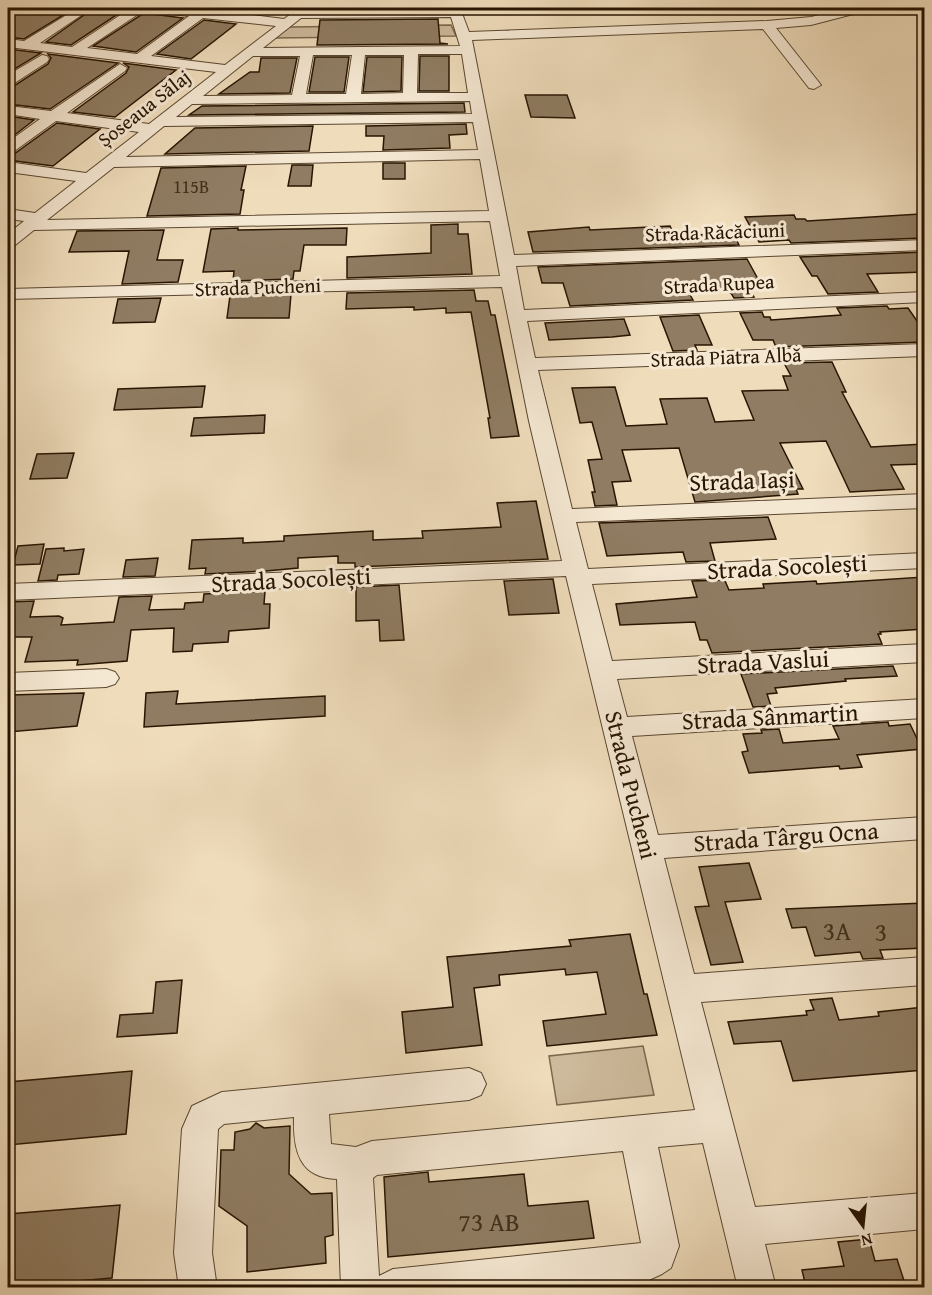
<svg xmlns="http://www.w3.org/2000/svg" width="932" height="1295" viewBox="0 0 932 1295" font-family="'Gentium Book Plus',serif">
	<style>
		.green { fill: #cdba9c; stroke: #7a684f; stroke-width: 1.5 }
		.building { fill: #8f7c62; stroke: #281502; stroke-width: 1.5 }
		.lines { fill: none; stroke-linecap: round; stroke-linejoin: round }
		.minor-casing { stroke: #5a4730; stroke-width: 2 }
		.minor { fill: #f5e8d3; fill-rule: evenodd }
		.labels { text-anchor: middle; stroke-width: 6; stroke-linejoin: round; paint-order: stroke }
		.far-number-label { font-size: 18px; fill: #422f1a }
		.far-street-label { font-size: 20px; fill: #281502; stroke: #f5e8d3 }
		.street-label { font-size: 24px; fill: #281502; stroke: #f5e8d3 }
		.near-number-label { font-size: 26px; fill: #422f1a }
	</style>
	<rect width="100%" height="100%" fill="#efdcbb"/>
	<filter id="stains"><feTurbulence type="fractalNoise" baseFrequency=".00333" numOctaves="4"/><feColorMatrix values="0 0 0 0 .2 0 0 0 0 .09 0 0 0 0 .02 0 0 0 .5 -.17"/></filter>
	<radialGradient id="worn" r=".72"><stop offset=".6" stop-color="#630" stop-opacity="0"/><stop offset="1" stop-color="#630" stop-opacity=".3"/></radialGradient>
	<g class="green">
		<polygon points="451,25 456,36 274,38 289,27"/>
		<polygon points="643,1046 654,1095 557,1105 549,1056"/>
	</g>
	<g class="building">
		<polygon points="24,8 75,8 24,39 8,37 8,18"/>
		<polygon points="94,8 124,10 71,45 46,42"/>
		<polygon points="144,13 183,18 136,52 93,46"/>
		<polygon points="438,19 440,43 448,44 317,45 320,20"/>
		<polygon points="204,20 236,24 191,59 157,54"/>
		<polygon points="8,49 41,53 8,73"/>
		<polygon points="48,54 118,63 50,109 8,104 8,87 14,86 48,64 51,58"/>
		<polygon points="420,56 449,56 449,91 419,91"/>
		<polygon points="315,57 349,57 344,92 309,92"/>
		<polygon points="367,57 402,57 401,91 363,92"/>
		<polygon points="261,58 297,58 290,93 219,94 250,72 259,72"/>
		<polygon points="123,63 176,70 115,117 73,112 126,73 129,67"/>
		<polygon points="525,95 567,95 575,118 531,117"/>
		<polygon points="464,103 465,112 189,115 202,106"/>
		<polygon points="8,116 34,120 8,140"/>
		<polygon points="57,123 100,129 53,166 8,160 8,156 14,154"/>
		<polygon points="466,124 467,134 449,135 450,148 383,150 384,136 366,136 366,126"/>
		<polygon points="313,126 309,151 165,154 195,128"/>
		<rect x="383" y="163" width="22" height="16"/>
		<polygon points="292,165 313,165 311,186 288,186"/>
		<polygon points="246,166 241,190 244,190 240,214 147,216 161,168"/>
		<polygon points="920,214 924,221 924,238 791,243 789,240 759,242 745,217 794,215 796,219 805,219 807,221"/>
		<polygon points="458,224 458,234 468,234 472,274 347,278 347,257 431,253 431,225"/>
		<polygon points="670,226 675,236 733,233 739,245 533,252 528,232 589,227 590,230"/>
		<polygon points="238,228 238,230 347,228 346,245 304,245 300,271 294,271 293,279 233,281 234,271 203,272 211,229"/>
		<polygon points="164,230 157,260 183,260 178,282 122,284 129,251 69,252 77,231"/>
		<polygon points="924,252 924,272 867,274 878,292 828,294 817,276 812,276 800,257"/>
		<polygon points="747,259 758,279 744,280 754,297 734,298 731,293 727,291 689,293 693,300 570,306 563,283 542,283 538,267"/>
		<polygon points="474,290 476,301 488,301 491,315 495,315 519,436 491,438 488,418 490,418 471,312 446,313 446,308 414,310 414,307 346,309 347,293"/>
		<polygon points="291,294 289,318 227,318 230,296"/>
		<polygon points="161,298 155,322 113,323 118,299"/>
		<polygon points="887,306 889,309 908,308 924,331 924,342 776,347 773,340 753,340 740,313 762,312 764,317 770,317 771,320 841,315 837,308"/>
		<polygon points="699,315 712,345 695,345 697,350 673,351 660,317"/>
		<polygon points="624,319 630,335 612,337 549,340 545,323"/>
		<polygon points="832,362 846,392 842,392 871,447 924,444 924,464 891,465 904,489 850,492 826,441 780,443 803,489 796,489 798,494 695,502 679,448 622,450 631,481 612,482 617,505 595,506 592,492 595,492 588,460 602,459 592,422 580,423 572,388 615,387 626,426 667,424 660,399 707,398 715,422 754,420 742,391 788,390 783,376 791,376 784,363"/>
		<polygon points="205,386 202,407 114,410 118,389"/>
		<polygon points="265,415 264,433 191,436 194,418"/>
		<polygon points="74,453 67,478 30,479 37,454"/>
		<polygon points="536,501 548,559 355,567 355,563 338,563 338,556 298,558 298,568 266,571 205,574 206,568 189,569 192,540 243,538 243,543 284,541 284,536 373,531 373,540 423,538 422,531 501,527 497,503"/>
		<polygon points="768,517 776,539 710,543 715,561 686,562 683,552 607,556 599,523"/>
		<polygon points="44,544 40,564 13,565 18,546"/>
		<polygon points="64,548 64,551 84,549 79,574 58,575 57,580 38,581 46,549"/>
		<polygon points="158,558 155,576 123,577 126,560"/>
		<polygon points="924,577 924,629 880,632 881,634 878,634 882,644 712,653 707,640 700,640 695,622 620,625 616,604 697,597 692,581 721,580 725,581 729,590 764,588 763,584 816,581 817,584"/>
		<polygon points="553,579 559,613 509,615 504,581"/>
		<polygon points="399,585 404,640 380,641 379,620 356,621 356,587"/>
		<polygon points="265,591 264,604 270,604 269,628 229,631 228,642 193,644 192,651 173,652 174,628 131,630 127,661 77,665 78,660 25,662 32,637 8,637 8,602 34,601 30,617 59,616 63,618 61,625 114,622 119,597 152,596 149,610 184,609 185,603 203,602 204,594"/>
		<polygon points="893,666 897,676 845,679 846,681 775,688 777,693 767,694 771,706 753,707 741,674"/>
		<polygon points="178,691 176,704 325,696 325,716 144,727 146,693"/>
		<polygon points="84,693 77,726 8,732 10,695"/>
		<polygon points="888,722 889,726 910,724 922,749 857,755 862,767 840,769 839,766 749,773 742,752 748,751 743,734 762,733 761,730 779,729 783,743 839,739 833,726"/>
		<polygon points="749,863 761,899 725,902 743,962 711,965 695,907 709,906 699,867"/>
		<polygon points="924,903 924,948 880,950 883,958 863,959 860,952 815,956 806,927 792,928 786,909"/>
		<polygon points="630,934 644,994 647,994 657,1035 547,1046 543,1021 606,1014 597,972 566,975 565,969 499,975 500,985 474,988 482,1045 406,1053 402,1012 453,1007 447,957 571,946 569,940"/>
		<polygon points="182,980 177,1033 117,1037 120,1015 153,1013 156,982"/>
		<polygon points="832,998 839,1020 879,1016 878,1012 924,1007 924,1070 793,1081 781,1041 734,1044 728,1022 807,1015 806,1011 814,1010 810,1000"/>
		<polygon points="132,1071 126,1134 8,1145 8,1082"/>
		<polygon points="256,1123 264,1128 290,1126 289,1174 311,1194 332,1193 333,1235 325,1237 326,1263 247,1272 247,1226 219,1206 221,1150 234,1150 235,1132 250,1129"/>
		<polygon points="428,1172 429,1182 524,1174 528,1206 588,1201 594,1238 388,1257 384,1177"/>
		<polygon points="120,1205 112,1278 8,1287 8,1214"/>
		<polygon points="869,1239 875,1261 897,1259 906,1287 806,1287 802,1270 844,1266 838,1242"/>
	</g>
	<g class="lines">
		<g class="minor-casing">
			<g id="minor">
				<polygon points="8,8 22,8 8,16"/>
				<path d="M78 8H92L40 43 72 47 131 8 202 9 284 19 299 8H312L311 10 460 8 469 32 767 21 811 17 848 8H867L865 11 811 25 776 28 821 85 814 89 809 88 763 29 472 40 514 255 924 240V250L516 266 524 310 924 292V302L527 321 535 358 924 344V356L538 370 572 509 924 494V508L576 522 588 569 924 553V568L592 584 612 661 924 644V662L617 679 627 717 924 699V718L632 736 658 835 924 817V839L664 858 694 974 924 957V985L701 1002 755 1207 924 1193V1229L765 1244 776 1288H738L703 1143 658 1147 679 1246 671 1268 662 1274 649 1280 579 1288H341L337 1179C299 1178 293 1150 294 1117L224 1124 218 1129 212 1253 217 1288H179L174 1253 182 1129 192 1106 222 1092 469 1068 481 1073 486 1084 481 1095 469 1100 329 1114 331 1144 356 1147 372 1141 695 1110 566 576 8 600V584L562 561 529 421 502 287 8 299V289L500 276 490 221 34 230 14 246 8 247V234L24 221 8 219V209L35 213 76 181 8 172V162L86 173 139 132 56 121 13 152 8 154V142L40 119 8 114V106L51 111 120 64 127 68 125 71 67 113 149 124 216 72 8 47V39L24 41ZM143 11 189 16 137 54 87 48ZM451 17 460 46 263 48 301 18ZM203 18 276 26 225 65 151 56ZM418 54H462L468 93H417ZM313 55H352L346 94H306ZM365 55H404L403 93 361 94ZM253 56H300L292 95 203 96ZM470 101 472 114 176 117 192 104ZM473 122 478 150 126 157 164 126ZM480 159 489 211 47 220 114 167ZM623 1151 641 1243 393 1269 379 1276 373 1178 377 1175Z"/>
				<polygon points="42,55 47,56 49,59 47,62 13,84 8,85 8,75"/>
				<polygon points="106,669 115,672 119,678 115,684 106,687 8,691 8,673"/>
			</g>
		</g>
		<use href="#minor" class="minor"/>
	</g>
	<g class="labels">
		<g class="far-number-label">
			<text x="191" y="193">115B</text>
		</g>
		<g class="far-street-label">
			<text transform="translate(144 108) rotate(-38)" y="7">Șoseaua Sălaj</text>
			<text transform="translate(715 232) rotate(-2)" y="7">Strada Răcăciuni</text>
			<text transform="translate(719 284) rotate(-3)" y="7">Strada Rupea</text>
			<text transform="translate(258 287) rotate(-2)" y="7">Strada Pucheni</text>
			<text transform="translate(726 357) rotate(-2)" y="7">Strada Piatra Albă</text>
		</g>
		<g class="street-label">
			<text transform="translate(742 481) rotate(-2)" y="8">Strada Iași</text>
			<text transform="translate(787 567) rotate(-3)" y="8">Strada Socolești</text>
			<text transform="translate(291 580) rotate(-3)" y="8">Strada Socolești</text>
			<text transform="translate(763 662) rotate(-3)" y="8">Strada Vaslui</text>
			<text transform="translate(770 717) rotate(-3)" y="8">Strada Sânmartin</text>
			<text transform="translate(631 785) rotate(76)" y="8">Strada Pucheni</text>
			<text transform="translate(786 837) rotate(-4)" y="8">Strada Târgu Ocna</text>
		</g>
		<g class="near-number-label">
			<text x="837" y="940">3A</text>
			<text x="881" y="941">3</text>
			<text x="489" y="1231">73 AB</text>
		</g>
	</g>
	<rect width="932" height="1295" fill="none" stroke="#efdcbb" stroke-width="30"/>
	<rect x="9" y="9" width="914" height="1277" fill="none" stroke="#281502" stroke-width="3"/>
	<rect x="15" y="15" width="902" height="1265" fill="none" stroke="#281502" stroke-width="1.5"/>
	<g transform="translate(863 1226) rotate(165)" stroke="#f5e8d3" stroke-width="4.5" paint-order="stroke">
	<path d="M0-4.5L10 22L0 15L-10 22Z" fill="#281502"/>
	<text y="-9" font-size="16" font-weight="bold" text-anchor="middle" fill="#281502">N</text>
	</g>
	<rect width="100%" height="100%" filter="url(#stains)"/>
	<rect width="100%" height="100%" fill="url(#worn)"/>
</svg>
